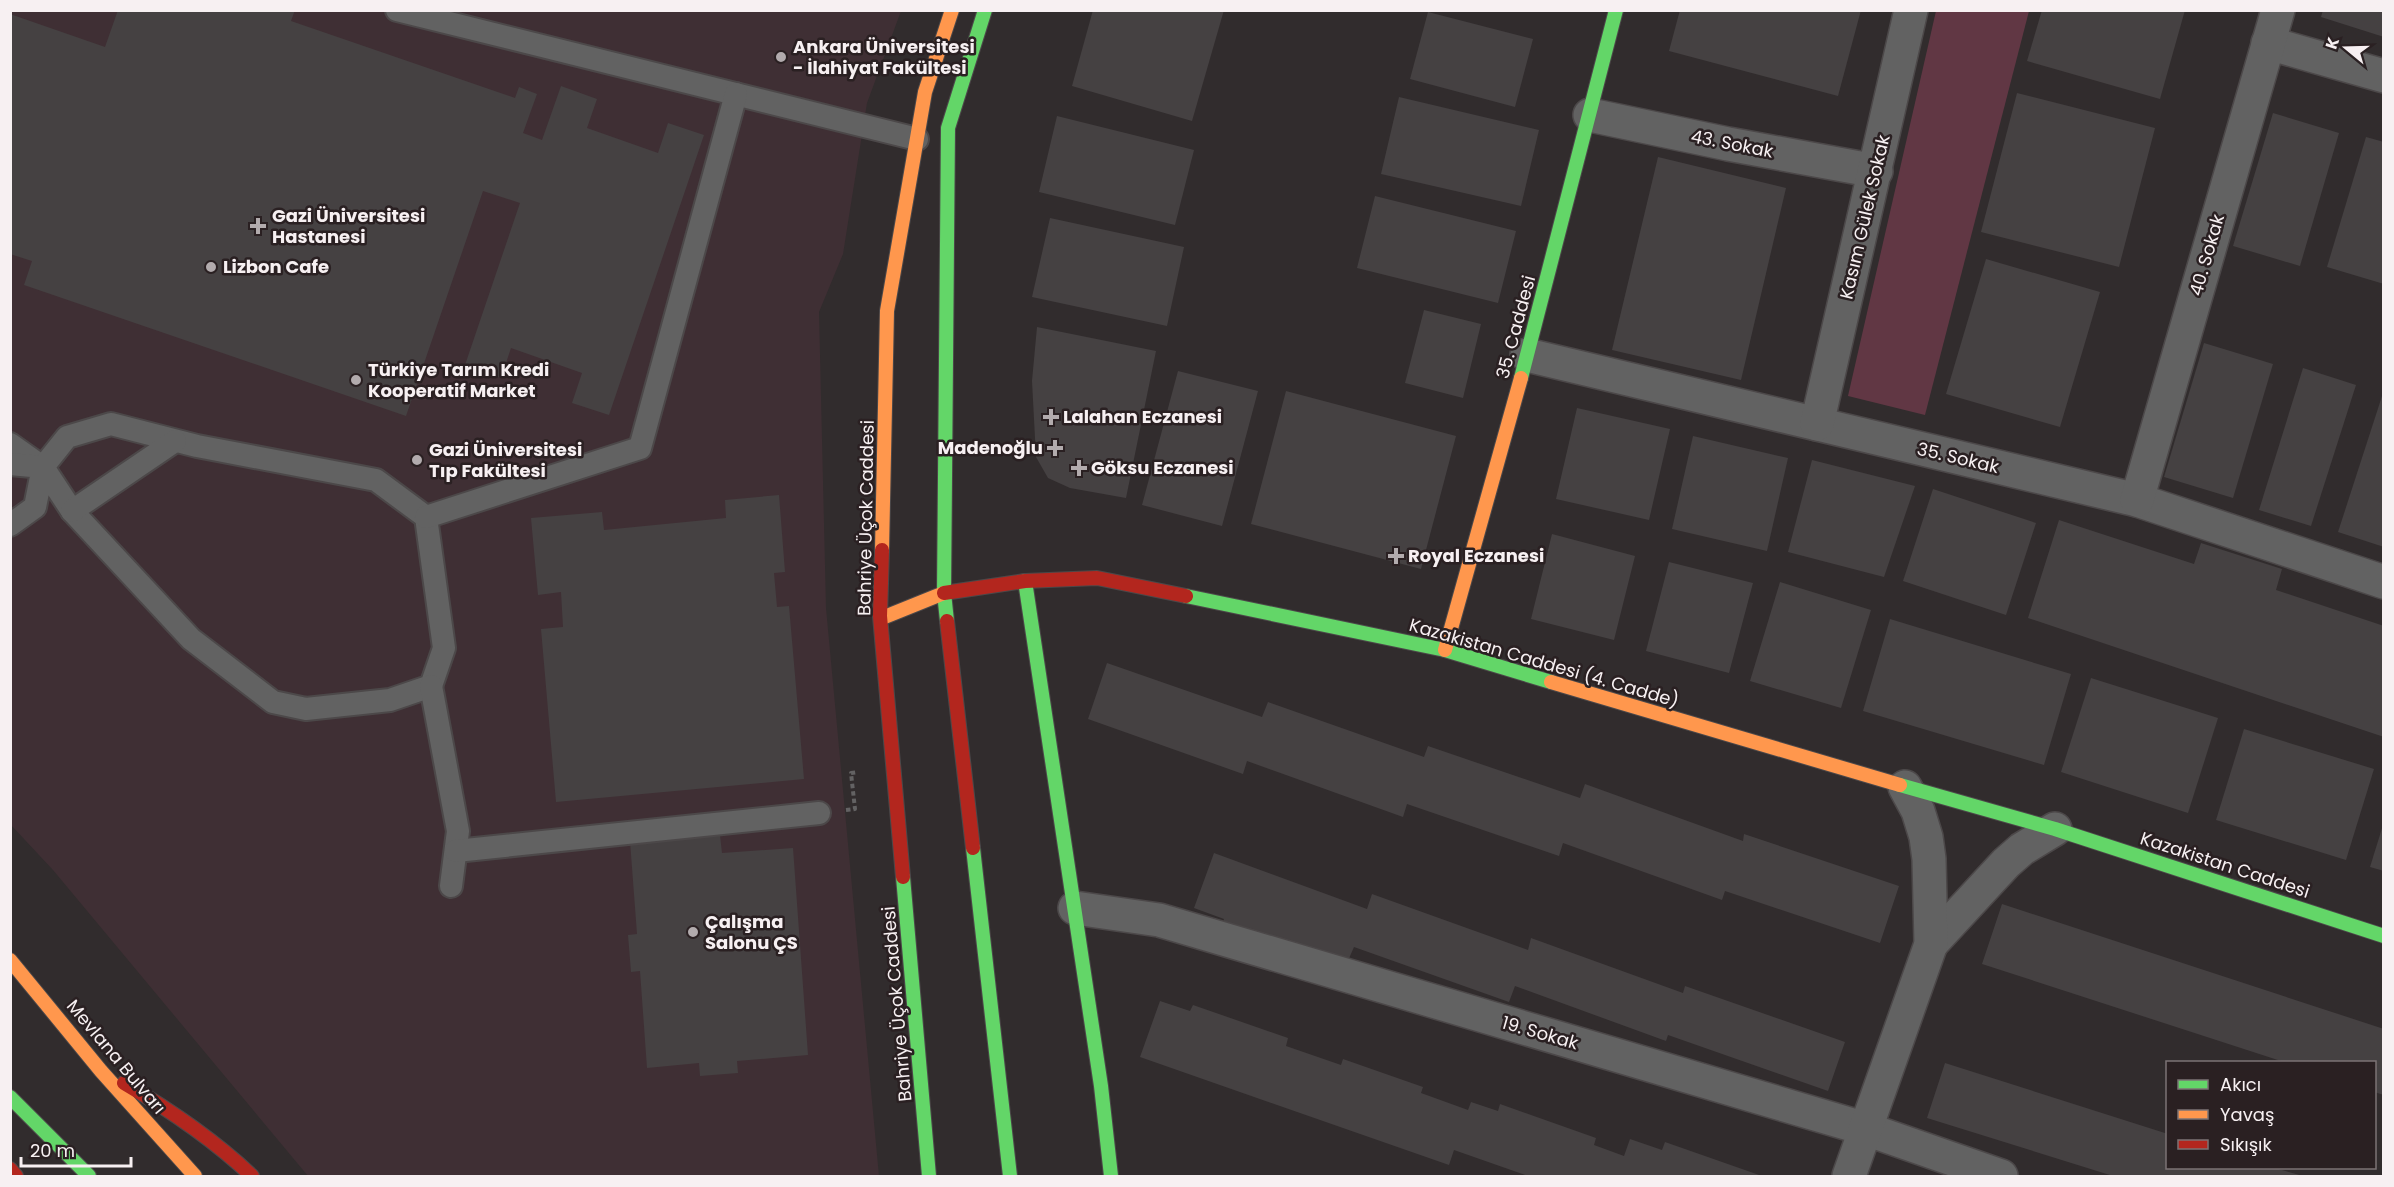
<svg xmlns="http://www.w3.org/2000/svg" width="2394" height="1187" viewBox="0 0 2394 1187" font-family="Poppins,sans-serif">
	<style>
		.built { fill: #3f2f34 }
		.green { fill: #613744 }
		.building { fill: #454142 }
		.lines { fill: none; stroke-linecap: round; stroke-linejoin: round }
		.lane-casing { stroke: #4c4849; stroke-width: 26 }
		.street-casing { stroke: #4c4849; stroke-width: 36 }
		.fast-casing { stroke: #4c4849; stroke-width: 16 }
		.slow-casing { stroke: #4c4849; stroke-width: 16 }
		.jam-casing { stroke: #4c4849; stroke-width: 16 }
		.path { stroke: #636263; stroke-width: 4; stroke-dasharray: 4.5 3; stroke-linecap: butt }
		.lane { stroke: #626262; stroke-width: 22 }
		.street { stroke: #626262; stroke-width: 33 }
		.fast { stroke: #63d668; stroke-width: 14 }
		.slow { stroke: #ff974d; stroke-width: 14 }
		.jam { stroke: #b3261e; stroke-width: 14 }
		.poi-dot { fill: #b2abad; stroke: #2a2022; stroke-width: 2 }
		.labels { text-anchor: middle; stroke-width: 5; stroke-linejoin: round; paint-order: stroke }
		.poi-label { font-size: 18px; font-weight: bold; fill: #f7f0f2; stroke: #2a2022; text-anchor: start }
		.street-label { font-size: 18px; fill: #f7f0f2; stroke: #2a2022 }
	</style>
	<rect width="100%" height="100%" fill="#312c2d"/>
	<polygon class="built" points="11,11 901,11 867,103 843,254 819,312 826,608 879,1176 308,1176 53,870 11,825"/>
	<polygon class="green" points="1936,11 2029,11 1925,415 1848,396"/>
	<g class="building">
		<polygon points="118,10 295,10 291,21 515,98 519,87 537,94 523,133 542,140 561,86 597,99 587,128 658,153 668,123 704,135 609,415 572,403 582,373 511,348 501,378 465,365 520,203 483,191 406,416 24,285 32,261 10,254 10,14 105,47"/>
		<polygon points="1093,10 1224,10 1192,121 1072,86"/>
		<polygon points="1680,10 1861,10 1838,96 1669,51"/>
		<polygon points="2042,10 2185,10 2160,99 2027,61"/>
		<polygon points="2323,10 2384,10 2384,37 2321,17"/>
		<polygon points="1428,12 1533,39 1515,107 1410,79"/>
		<polygon points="2017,93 2155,128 2119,267 1981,232"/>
		<polygon points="1399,97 1539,130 1521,206 1381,174"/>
		<polygon points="2273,113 2339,133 2300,266 2233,246"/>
		<polygon points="1057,116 1194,150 1175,225 1039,192"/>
		<polygon points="2366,137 2384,142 2384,284 2327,267"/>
		<polygon points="1658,157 1786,188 1741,380 1612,350"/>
		<polygon points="1375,196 1516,231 1498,303 1357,268"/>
		<polygon points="1050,218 1184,247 1167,326 1032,297"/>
		<polygon points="1986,259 2100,292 2060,427 1946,394"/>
		<polygon points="1424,310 1481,324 1463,398 1405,383"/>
		<polygon points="1037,327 1156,351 1126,498 1070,488 1048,478 1036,457 1032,381"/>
		<polygon points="2204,343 2273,364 2233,498 2164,477"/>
		<polygon points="2303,368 2356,385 2311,526 2259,510"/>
		<polygon points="1178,371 1258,391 1222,526 1142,505"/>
		<polygon points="1286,391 1456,436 1421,569 1251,524"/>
		<polygon points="2383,393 2384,393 2384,547 2338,532"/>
		<polygon points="1577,408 1670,429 1649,520 1556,499"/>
		<polygon points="1693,436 1788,458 1767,551 1672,529"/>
		<polygon points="1812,460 1915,486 1884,577 1788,552"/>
		<polygon points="1933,489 2036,523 2006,615 1903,581"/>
		<polygon points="779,495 785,572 774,573 777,607 789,606 804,779 556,802 541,629 563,627 561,592 538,595 531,518 602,512 604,530 726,518 725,500"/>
		<polygon points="2059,520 2194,564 2201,543 2282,569 2276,590 2384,626 2384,737 2028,618"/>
		<polygon points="1552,534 1635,556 1614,640 1531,619"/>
		<polygon points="1669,562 1753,583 1729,673 1646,651"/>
		<polygon points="1780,582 1871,610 1841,708 1750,681"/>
		<polygon points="1890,619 2071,674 2044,765 1863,711"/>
		<polygon points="1107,663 1262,717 1268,702 1424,757 1428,746 1580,798 1585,784 1743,841 1744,834 1899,886 1880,943 1725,891 1722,900 1563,843 1559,856 1407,804 1403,817 1247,761 1243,774 1088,719"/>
		<polygon points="2091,678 2218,718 2188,813 2061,772"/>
		<polygon points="2244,729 2374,769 2346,860 2216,820"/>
		<polygon points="2383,825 2384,825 2384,871 2370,867"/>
		<polygon points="720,835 722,853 793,848 808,1055 737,1061 738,1073 700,1076 699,1063 647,1068 640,971 631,972 628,935 637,934 630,841"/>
		<polygon points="1214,853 1367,909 1372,894 1528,950 1531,938 1683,993 1685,986 1845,1042 1828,1091 1668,1035 1666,1041 1515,986 1509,1002 1354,947 1347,963 1222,926 1224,919 1194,908"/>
		<polygon points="2002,904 2384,1029 2384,1095 2374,1092 2374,1062 2284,1062 1982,964"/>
		<polygon points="1160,1001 1190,1011 1193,1005 1288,1038 1286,1046 1341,1065 1343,1059 1423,1087 1421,1093 1468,1110 1471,1102 1498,1111 1500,1104 1596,1138 1594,1145 1624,1156 1630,1139 1662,1150 1665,1142 1762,1176 1528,1176 1454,1150 1449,1165 1140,1057"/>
		<polygon points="1945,1063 2168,1134 2168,1168 2275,1168 2303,1176 2113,1176 1927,1118"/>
	</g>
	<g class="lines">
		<g class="lane-casing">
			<g id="lane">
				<polyline points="397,10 917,139"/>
				<polyline points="10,444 41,466"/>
				<polyline points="10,464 43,467 67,437 111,424 197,446 376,480 426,517 444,648 431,686 390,700 306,709 273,702 191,639 72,511 43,467 35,507 10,525"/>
				<polyline points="72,511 175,441"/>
				<polyline points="426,517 640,448 736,94"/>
				<polyline points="431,686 458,831 451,886"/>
				<polyline points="456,851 819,813"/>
			</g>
		</g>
		<g class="street-casing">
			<g id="street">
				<polyline points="2268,43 2384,76"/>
				<polyline points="1590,115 1728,144 1876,171"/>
				<polyline points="1527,355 2137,500 2384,582"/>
				<polyline points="1817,424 1911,10"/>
				<polyline points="2137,500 2278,10"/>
				<polyline points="1075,908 1159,920 1866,1129 2001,1176"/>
				<polyline points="1931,944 2006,863 2022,849 2055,829"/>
				<polyline points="1849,1176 1931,944 1929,859 1926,837 1918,811 1905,787"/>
			</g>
		</g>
		<g class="fast-casing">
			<g id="fast">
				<polyline points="1521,378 1616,10"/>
				<polyline points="1025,581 1101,1086 1111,1176"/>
				<polyline points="1186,596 1445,650 1551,682"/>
				<polyline points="947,621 944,593 948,128 985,10"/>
				<polyline points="1900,785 2055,829 2384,936"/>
				<polyline points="973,848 1010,1176"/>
				<polyline points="903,877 929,1176"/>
				<polyline points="10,1097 89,1176"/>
			</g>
		</g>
		<g class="slow-casing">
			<g id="slow">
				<polyline points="882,550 887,311 925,92 952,10"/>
				<polyline points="882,618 944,593"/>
				<polyline points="1445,650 1521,378"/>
				<polyline points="1551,682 1900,785"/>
				<polyline points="10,960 101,1071 195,1176"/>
			</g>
		</g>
		<g class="jam-casing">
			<g id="jam">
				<polyline points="882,550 880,616 903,877"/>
				<polyline points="944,593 1025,581 1097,578 1186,596"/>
				<polyline points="947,621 973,848"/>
				<path d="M124 1083C170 1110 213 1139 252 1176"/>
				<polyline points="10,1169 16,1176"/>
			</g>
		</g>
		<polyline class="path" points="846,810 855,809 851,773 858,772"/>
		<use href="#lane" class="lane"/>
		<use href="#street" class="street"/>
		<use href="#fast" class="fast"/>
		<use href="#slow" class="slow"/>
		<use href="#jam" class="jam"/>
	</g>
	<g class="poi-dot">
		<circle cx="781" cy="57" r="6"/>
		<path d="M255 217h6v6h6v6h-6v6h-6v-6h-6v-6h6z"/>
		<circle cx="211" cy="267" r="6"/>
		<circle cx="356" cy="380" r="6"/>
		<path d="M1048 408h6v6h6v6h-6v6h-6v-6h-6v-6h6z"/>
		<path d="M1052 439h6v6h6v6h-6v6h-6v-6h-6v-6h6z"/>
		<circle cx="417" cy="460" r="6"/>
		<path d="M1076 459h6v6h6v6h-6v6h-6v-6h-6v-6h6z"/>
		<path d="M1393 547h6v6h6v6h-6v6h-6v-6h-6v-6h6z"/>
		<circle cx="693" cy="932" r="6"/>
	</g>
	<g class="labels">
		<g class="poi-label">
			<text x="793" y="53">Ankara Üniversitesi<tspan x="793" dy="21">- İlahiyat Fakültesi</tspan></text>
			<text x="272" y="222">Gazi Üniversitesi<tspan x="272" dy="21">Hastanesi</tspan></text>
			<text x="223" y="273">Lizbon Cafe</text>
			<text x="368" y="376">Türkiye Tarım Kredi<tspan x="368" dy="21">Kooperatif Market</tspan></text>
			<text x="1063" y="423">Lalahan Eczanesi</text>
			<text x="1043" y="454" text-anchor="end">Madenoğlu</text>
			<text x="429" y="456">Gazi Üniversitesi<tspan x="429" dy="21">Tıp Fakültesi</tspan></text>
			<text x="1091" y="474">Göksu Eczanesi</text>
			<text x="1408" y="562">Royal Eczanesi</text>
			<text x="705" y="928">Çalışma<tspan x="705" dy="21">Salonu ÇS</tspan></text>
		</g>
		<g class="street-label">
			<text transform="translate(1732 144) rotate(11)" y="6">43. Sokak</text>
			<text transform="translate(1865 217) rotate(-77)" y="6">Kasım Gülek Sokak</text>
			<text transform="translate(2207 255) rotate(-74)" y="6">40. Sokak</text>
			<text transform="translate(1516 327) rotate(-75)" y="6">35. Caddesi</text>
			<text transform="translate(1958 458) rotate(13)" y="6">35. Sokak</text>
			<text transform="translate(866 518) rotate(-89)" y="6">Bahriye Üçok Caddesi</text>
			<text transform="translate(1544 663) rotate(16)" y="6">Kazakistan Caddesi (4. Cadde)</text>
			<text transform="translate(2225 865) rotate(18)" y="6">Kazakistan Caddesi</text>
			<text transform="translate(897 1004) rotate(-95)" y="6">Bahriye Üçok Caddesi</text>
			<text transform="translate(1540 1033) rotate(16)" y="6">19. Sokak</text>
			<text transform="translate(116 1057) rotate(50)" y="6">Mevlana Bulvarı</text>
		</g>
	</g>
	<rect width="2394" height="1187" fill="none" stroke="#f7f0f2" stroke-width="24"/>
	<rect x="2166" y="1061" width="210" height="108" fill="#2a2022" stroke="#7c7375" stroke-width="1.5"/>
	<rect x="2178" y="1080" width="30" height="9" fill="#63d668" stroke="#7c7375" stroke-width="1.5"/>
	<text x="2220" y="1091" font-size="18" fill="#f7f0f2">Akıcı</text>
	<rect x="2178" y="1110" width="30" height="9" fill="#ff974d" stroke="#7c7375" stroke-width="1.5"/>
	<text x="2220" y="1121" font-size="18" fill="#f7f0f2">Yavaş</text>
	<rect x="2178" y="1140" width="30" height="9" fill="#b3261e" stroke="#7c7375" stroke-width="1.5"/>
	<text x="2220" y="1151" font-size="18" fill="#f7f0f2">Sıkışık</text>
	<g transform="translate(2346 48) rotate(289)" stroke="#2a2022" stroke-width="4.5" paint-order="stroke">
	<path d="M0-4.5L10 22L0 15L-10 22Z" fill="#f7f0f2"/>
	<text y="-9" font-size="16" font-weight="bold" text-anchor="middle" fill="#f7f0f2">K</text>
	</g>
	<path d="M21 1157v9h110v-9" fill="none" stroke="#f7f0f2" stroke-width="3"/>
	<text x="30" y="1157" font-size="18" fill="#f7f0f2" stroke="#2a2022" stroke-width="4.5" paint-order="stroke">20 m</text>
</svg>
